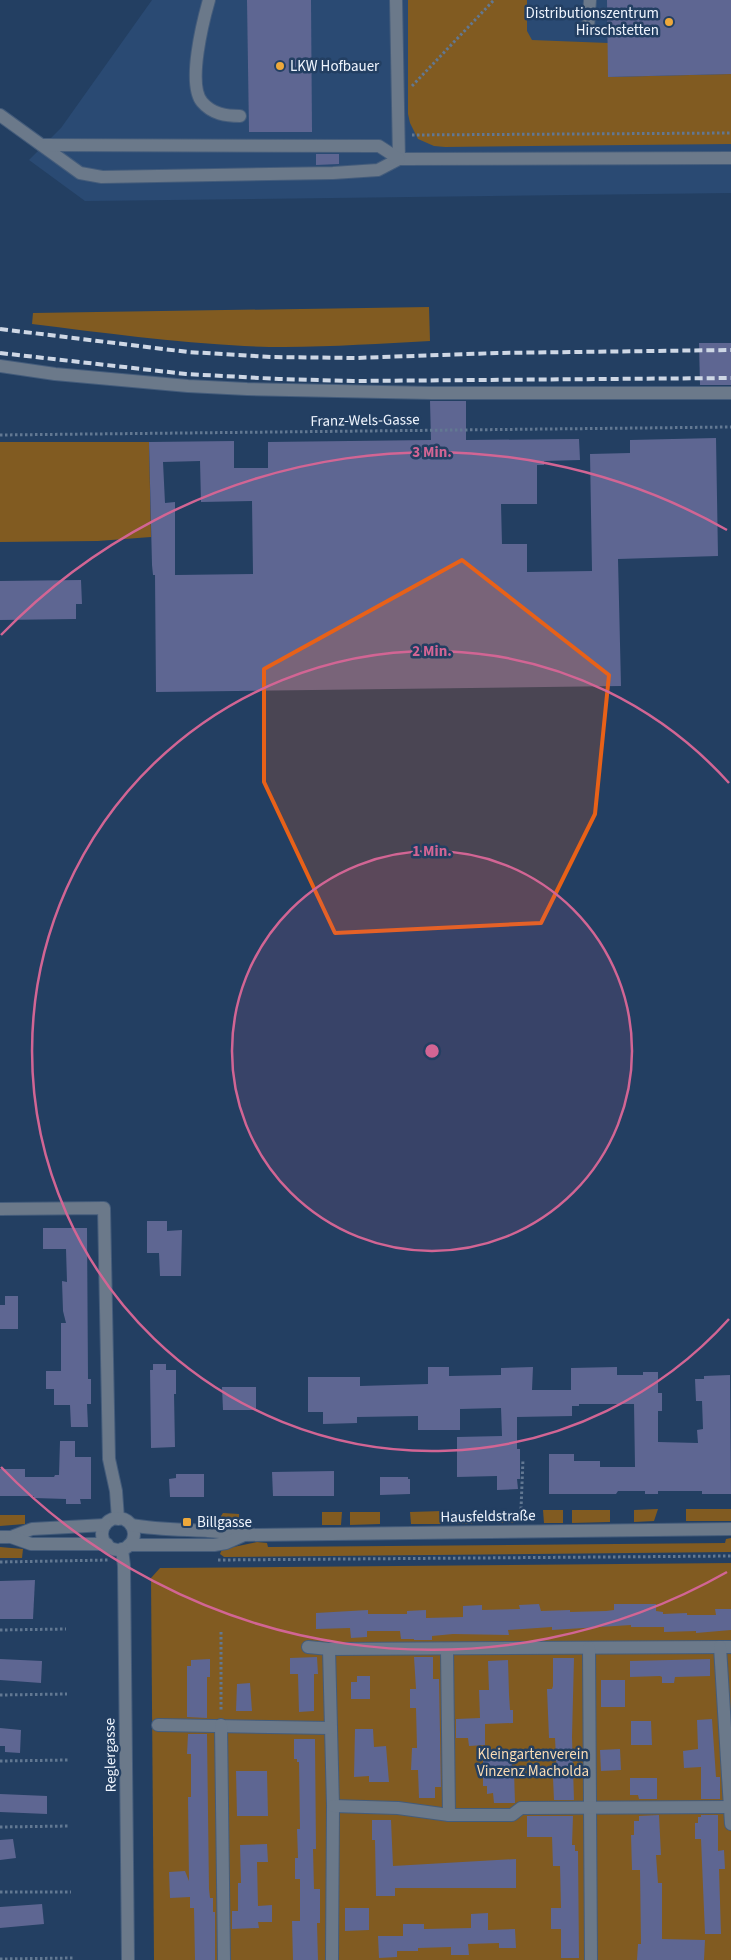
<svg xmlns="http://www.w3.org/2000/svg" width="731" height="1960" viewBox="0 0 731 1960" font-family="'Source Sans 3',sans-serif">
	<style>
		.built { fill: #2a4a73 }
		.green { fill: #815b21 }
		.building { fill: #5e6692; fill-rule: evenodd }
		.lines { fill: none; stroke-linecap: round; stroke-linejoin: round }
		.minor-casing { stroke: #445c7b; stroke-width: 14 }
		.path { stroke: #627892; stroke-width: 3; stroke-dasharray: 2.5 2.5; stroke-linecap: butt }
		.minor { stroke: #6b798a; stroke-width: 12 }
		.rail { stroke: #ced7e5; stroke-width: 4; stroke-dasharray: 8 4; stroke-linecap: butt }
		.marked { fill: #e86118; fill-opacity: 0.2; stroke: #e86118; stroke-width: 4; stroke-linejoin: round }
		.ring { fill: none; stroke: #d26594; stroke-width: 2.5 }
		.poi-dot { fill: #eda83b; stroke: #233f62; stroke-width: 2 }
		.labels { text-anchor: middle; stroke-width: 5; stroke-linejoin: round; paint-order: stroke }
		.poi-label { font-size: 15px; fill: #eff5fe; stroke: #233f62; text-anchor: start }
		.street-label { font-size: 15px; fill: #eff5fe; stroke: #233f62 }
		.park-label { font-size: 15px; fill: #fadcb4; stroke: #233f62 }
		.centre { fill: #d26594; stroke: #233f62; stroke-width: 2.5 }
		.ring-label { font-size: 15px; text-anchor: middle; font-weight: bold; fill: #d26594; stroke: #233f62; stroke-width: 5; stroke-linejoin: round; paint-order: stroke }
	</style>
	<rect width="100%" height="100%" fill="#233f62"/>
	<polygon class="built" points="152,0 731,0 731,193 85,201 29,160 61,128"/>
	<g class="green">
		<polygon points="408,0 527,0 527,31 532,40 608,43 609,77 731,74 731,144 445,147 434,146 418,139 410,123 408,114"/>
		<path d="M429 307 430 341C369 344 306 349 244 346 173 342 103 333 32 324L33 313Z"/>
		<polygon points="0,442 149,442 151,537 98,541 0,542"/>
		<polygon points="658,1509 654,1521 634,1522 634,1510"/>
		<rect x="686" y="1509" width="45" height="12"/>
		<polygon points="543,1510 563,1510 563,1523 544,1523"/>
		<polygon points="572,1510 610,1510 610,1522 572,1523"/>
		<polygon points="442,1511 442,1524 411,1524 410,1512"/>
		<rect x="498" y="1511" width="18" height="12"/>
		<polygon points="322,1512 342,1512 341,1525 322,1525"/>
		<polygon points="350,1512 380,1512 380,1524 350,1525"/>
		<rect x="450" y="1512" width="22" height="12"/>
		<polygon points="223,1513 239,1514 239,1526 221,1526 221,1516"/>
		<polygon points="0,1515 25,1515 25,1524 0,1526"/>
		<polygon points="731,1538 731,1552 224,1557 220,1554 222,1549 224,1549 257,1542 267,1543 268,1547 725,1543 726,1539"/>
		<polygon points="0,1547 23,1549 22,1558 0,1558"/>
		<polygon points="731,1563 731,1960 154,1960 151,1578 160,1568"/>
	</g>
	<g class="building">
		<polygon points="247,0 311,0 312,132 249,132"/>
		<polygon points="607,0 731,0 731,74 608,77"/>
		<polygon points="316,154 339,154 339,164 316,165"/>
		<polygon points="699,343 731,343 731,385 700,385"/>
		<path d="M430 401H466V440L579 439 580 460 544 461V465H537V504H501L502 544H527V572L592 571 590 454 630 453V440L716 438 718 556 618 559 621 686 156 692 155 575H153L152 565 149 442 234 441V468H268V442L431 440ZM200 461 201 502 252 501 253 574 175 575V502L165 503 163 462Z"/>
		<polygon points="81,580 82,604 76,604 76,619 0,620 0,581"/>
		<polygon points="147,1221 167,1221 167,1231 182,1230 181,1276 160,1276 159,1253 147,1253"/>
		<polygon points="43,1228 87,1228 88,1379 91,1379 91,1404 87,1404 88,1427 71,1427 70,1405 54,1405 54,1389 46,1389 46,1371 61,1371 61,1323 66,1323 63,1311 62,1281 67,1282 66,1249 43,1249"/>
		<polygon points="5,1296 18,1296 18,1329 0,1329 0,1305 5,1305"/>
		<polygon points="153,1364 166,1364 166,1370 176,1370 176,1394 174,1394 175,1447 151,1448 150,1370 153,1370"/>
		<polygon points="428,1367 449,1367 449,1376 501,1375 501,1368 533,1367 532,1390 571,1390 571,1368 617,1367 617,1375 643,1375 643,1372 658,1372 658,1393 662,1393 662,1411 658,1411 658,1442 698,1443 697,1430 703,1429 702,1401 696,1401 695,1379 704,1379 704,1376 730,1375 731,1494 702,1494 702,1491 658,1491 658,1494 645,1494 645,1491 618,1491 616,1494 549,1494 549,1454 574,1454 574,1461 600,1461 600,1467 635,1467 634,1404 579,1404 579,1406 572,1406 572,1416 517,1417 517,1449 520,1449 520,1479 517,1479 518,1489 497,1490 497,1476 457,1477 457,1437 502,1436 501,1408 460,1409 460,1430 418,1430 418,1416 357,1417 357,1423 323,1424 323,1412 308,1412 308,1377 360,1377 360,1386 428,1384"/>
		<polygon points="222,1387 256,1387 256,1410 223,1410"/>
		<polygon points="60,1441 75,1441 75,1457 91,1457 91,1499 80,1499 81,1504 66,1504 66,1499 34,1498 34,1496 0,1496 0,1469 25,1469 25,1477 54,1477 55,1475 59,1475"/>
		<polygon points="334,1471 334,1496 273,1496 272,1472"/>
		<polygon points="176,1474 204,1474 204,1497 170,1497 169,1479 176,1478"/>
		<polygon points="380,1477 408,1477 408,1479 410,1479 410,1494 380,1495"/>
		<polygon points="35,1580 33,1619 0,1619 0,1581"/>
		<polygon points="539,1604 541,1611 570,1610 570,1612 606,1611 614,1610 614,1604 656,1604 656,1611 663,1612 663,1614 687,1613 687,1615 716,1615 715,1609 731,1609 731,1630 696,1633 696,1631 664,1632 664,1627 631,1627 631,1625 552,1630 552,1627 508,1630 509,1635 453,1634 432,1636 432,1640 414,1640 414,1639 401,1639 400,1631 367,1631 367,1637 351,1638 350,1628 316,1629 316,1613 368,1610 368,1614 407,1614 407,1611 426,1610 426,1618 463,1617 463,1606 482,1605 482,1610 520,1609 519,1605"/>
		<polygon points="317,1657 318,1674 314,1674 314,1711 299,1712 298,1674 290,1674 290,1658"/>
		<polygon points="414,1657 433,1657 433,1679 439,1679 441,1787 435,1787 435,1798 419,1798 418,1770 411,1770 412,1748 417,1748 416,1708 410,1708 410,1689 416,1689"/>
		<polygon points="553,1658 574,1658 572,1737 574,1800 554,1800 553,1778 557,1778 555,1738 549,1738 547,1689 552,1689 553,1686"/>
		<polygon points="0,1659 42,1661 41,1683 0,1680"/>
		<polygon points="210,1659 210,1677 207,1677 207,1718 187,1717 187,1666 191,1666 191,1660"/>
		<polygon points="710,1659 710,1676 675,1677 674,1683 662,1683 662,1677 660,1676 630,1677 630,1661"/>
		<polygon points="508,1660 509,1694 510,1710 513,1710 513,1723 485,1724 485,1745 469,1746 468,1738 456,1738 456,1719 480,1718 479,1690 489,1690 488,1661"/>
		<polygon points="357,1676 370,1676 370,1699 351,1699 351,1682 357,1682"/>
		<rect x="601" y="1680" width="24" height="27"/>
		<polygon points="250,1683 252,1711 236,1711 237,1684"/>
		<polygon points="712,1719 716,1777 720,1777 720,1799 701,1799 701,1767 684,1768 683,1751 698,1749 697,1720"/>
		<polygon points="631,1721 651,1721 652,1745 631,1745"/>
		<polygon points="0,1728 21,1730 20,1753 5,1752 5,1746 0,1746"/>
		<polygon points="355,1729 373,1729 374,1747 386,1746 389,1782 369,1782 369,1776 354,1777"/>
		<polygon points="188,1734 207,1734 209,1889 210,1898 213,1898 213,1912 215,1912 215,1960 195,1960 194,1908 190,1908 190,1897 170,1898 169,1872 185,1871 189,1881 188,1797 191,1797 191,1754 187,1754"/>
		<polygon points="294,1739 315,1739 316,1849 313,1849 314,1889 320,1889 320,1923 317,1923 318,1960 293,1960 292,1921 300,1921 300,1879 295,1879 295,1858 298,1858 297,1829 300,1829 299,1762 297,1762 297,1759 294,1759"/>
		<polygon points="620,1749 621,1770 601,1771 600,1750"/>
		<polygon points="483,1751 508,1751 508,1757 512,1756 512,1771 514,1771 515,1803 494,1803 493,1793 487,1794 487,1786 483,1786"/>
		<polygon points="236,1771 267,1771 268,1816 237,1816"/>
		<polygon points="630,1778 657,1778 657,1799 639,1799 638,1795 630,1795"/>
		<polygon points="0,1794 47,1796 47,1814 0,1812"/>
		<polygon points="659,1815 661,1855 656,1855 658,1883 662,1883 662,1939 705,1940 704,1960 637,1960 638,1944 641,1944 640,1870 632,1870 631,1835 634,1835 634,1821 639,1821 639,1816"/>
		<polygon points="701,1815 718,1815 718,1851 724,1850 725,1869 719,1869 721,1934 705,1934 701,1839 695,1839 695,1823 698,1823 698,1817 701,1817"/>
		<polygon points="527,1816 573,1816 572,1845 575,1845 575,1851 578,1851 579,1958 561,1958 561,1929 551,1929 551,1908 561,1908 560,1866 553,1866 552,1837 527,1837"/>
		<polygon points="372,1820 391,1820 393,1866 516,1859 516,1888 395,1888 395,1896 376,1896 375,1840 372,1840"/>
		<polygon points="13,1839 16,1858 0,1860 0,1840"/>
		<polygon points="267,1844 268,1862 257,1862 258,1906 272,1905 272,1922 258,1922 259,1928 232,1929 232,1911 238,1911 238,1883 241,1883 240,1845"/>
		<polygon points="42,1904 44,1924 0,1928 0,1907"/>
		<polygon points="345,1908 369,1908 369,1930 345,1931"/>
		<polygon points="488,1913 488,1930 515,1929 516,1948 499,1948 499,1943 468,1944 469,1955 451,1955 451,1947 418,1948 418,1951 397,1951 397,1957 379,1958 378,1936 403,1936 403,1924 424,1924 424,1929 471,1928 471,1914"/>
	</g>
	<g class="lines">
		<g class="minor-casing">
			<g id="minor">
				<path d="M209 0C203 21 187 84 202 102 212 114 226 116 240 116"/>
				<polyline points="396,0 399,159"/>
				<polyline points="588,28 590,0"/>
				<polyline points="0,115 80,173 102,177 333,173 378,170 399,159 731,158"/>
				<polyline points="42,145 379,146 399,159"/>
				<polyline points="0,366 55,374 188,386 247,389 431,393 731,393"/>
				<polyline points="0,1209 104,1208 109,1459 116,1491 118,1519"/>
				<circle cx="118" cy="1534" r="16"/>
				<path d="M131 1525C169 1532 207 1528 244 1535L731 1529"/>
				<polyline points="0,1537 11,1537 32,1529 105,1525"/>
				<polyline points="11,1537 31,1544 107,1544"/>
				<polyline points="129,1545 214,1545 226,1543 244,1535"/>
				<polyline points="122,1549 124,1566 128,1960"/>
				<polyline points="308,1647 329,1649 731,1647"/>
				<polyline points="720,1647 731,1824"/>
				<polyline points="589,1648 591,1960"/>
				<polyline points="329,1649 333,1806 332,1960"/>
				<polyline points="447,1649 449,1815"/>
				<polyline points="158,1725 331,1728"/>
				<polyline points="221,1725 224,1960"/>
				<polyline points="333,1806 398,1808 449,1815 512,1815 521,1808 731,1807"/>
			</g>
		</g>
		<g class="path">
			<polyline points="412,86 494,0"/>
			<polyline points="412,135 731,133"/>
			<polyline points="0,435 731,427"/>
			<polyline points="521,1509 523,1459"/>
			<polyline points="218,1560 731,1556"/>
			<polyline points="0,1562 109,1560"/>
			<polyline points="0,1630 66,1629"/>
			<polyline points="221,1632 221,1711"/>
			<polyline points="0,1695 67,1694"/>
			<polyline points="0,1761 68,1760"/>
			<polyline points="0,1827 70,1826"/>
			<polyline points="0,1892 71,1892"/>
			<polyline points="0,1959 73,1958"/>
		</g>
		<use href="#minor" class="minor"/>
		<g class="rail">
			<polyline points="0,329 188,352 272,357 355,358 497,353 731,350"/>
			<polyline points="0,353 186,374 279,379 353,381 731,378"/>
		</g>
	</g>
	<path class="marked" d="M462 560 609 675 595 814 541 923 335 933 264 782V669Z"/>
	<circle cx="432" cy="1051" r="200" fill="#d26594" fill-opacity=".12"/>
	<g class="ring">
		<circle cx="432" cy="1051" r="200"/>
		<path d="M729 1319A400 400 0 1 1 729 783"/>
		<path d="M727 1572A599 599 0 0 1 1 1467M1 635A599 599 0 0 1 727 530"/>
	</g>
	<g class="poi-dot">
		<circle cx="669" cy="22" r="5"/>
		<circle cx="280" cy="66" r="5"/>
		<rect x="182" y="1517" width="10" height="10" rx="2.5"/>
	</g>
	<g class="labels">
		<g class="poi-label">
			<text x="659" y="18" text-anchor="end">Distributionszentrum<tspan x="659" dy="17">Hirschstetten</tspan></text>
			<text x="290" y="71">LKW Hofbauer</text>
			<text x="197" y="1527">Billgasse</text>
		</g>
		<g class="street-label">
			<text transform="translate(365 420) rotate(-1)" y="5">Franz-Wels-Gasse</text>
			<text transform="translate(488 1516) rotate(-1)" y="5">Hausfeldstraße</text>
			<text transform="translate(110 1755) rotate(-91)" y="5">Reglergasse</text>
		</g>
		<g class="park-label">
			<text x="533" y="1759">Kleingartenverein<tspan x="533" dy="17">Vinzenz Macholda</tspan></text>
		</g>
	</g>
	<circle cx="432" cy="1051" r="8" class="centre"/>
	<g class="ring-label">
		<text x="432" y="457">3 Min.</text>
		<text x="432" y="656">2 Min.</text>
		<text x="432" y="856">1 Min.</text>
	</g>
</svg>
